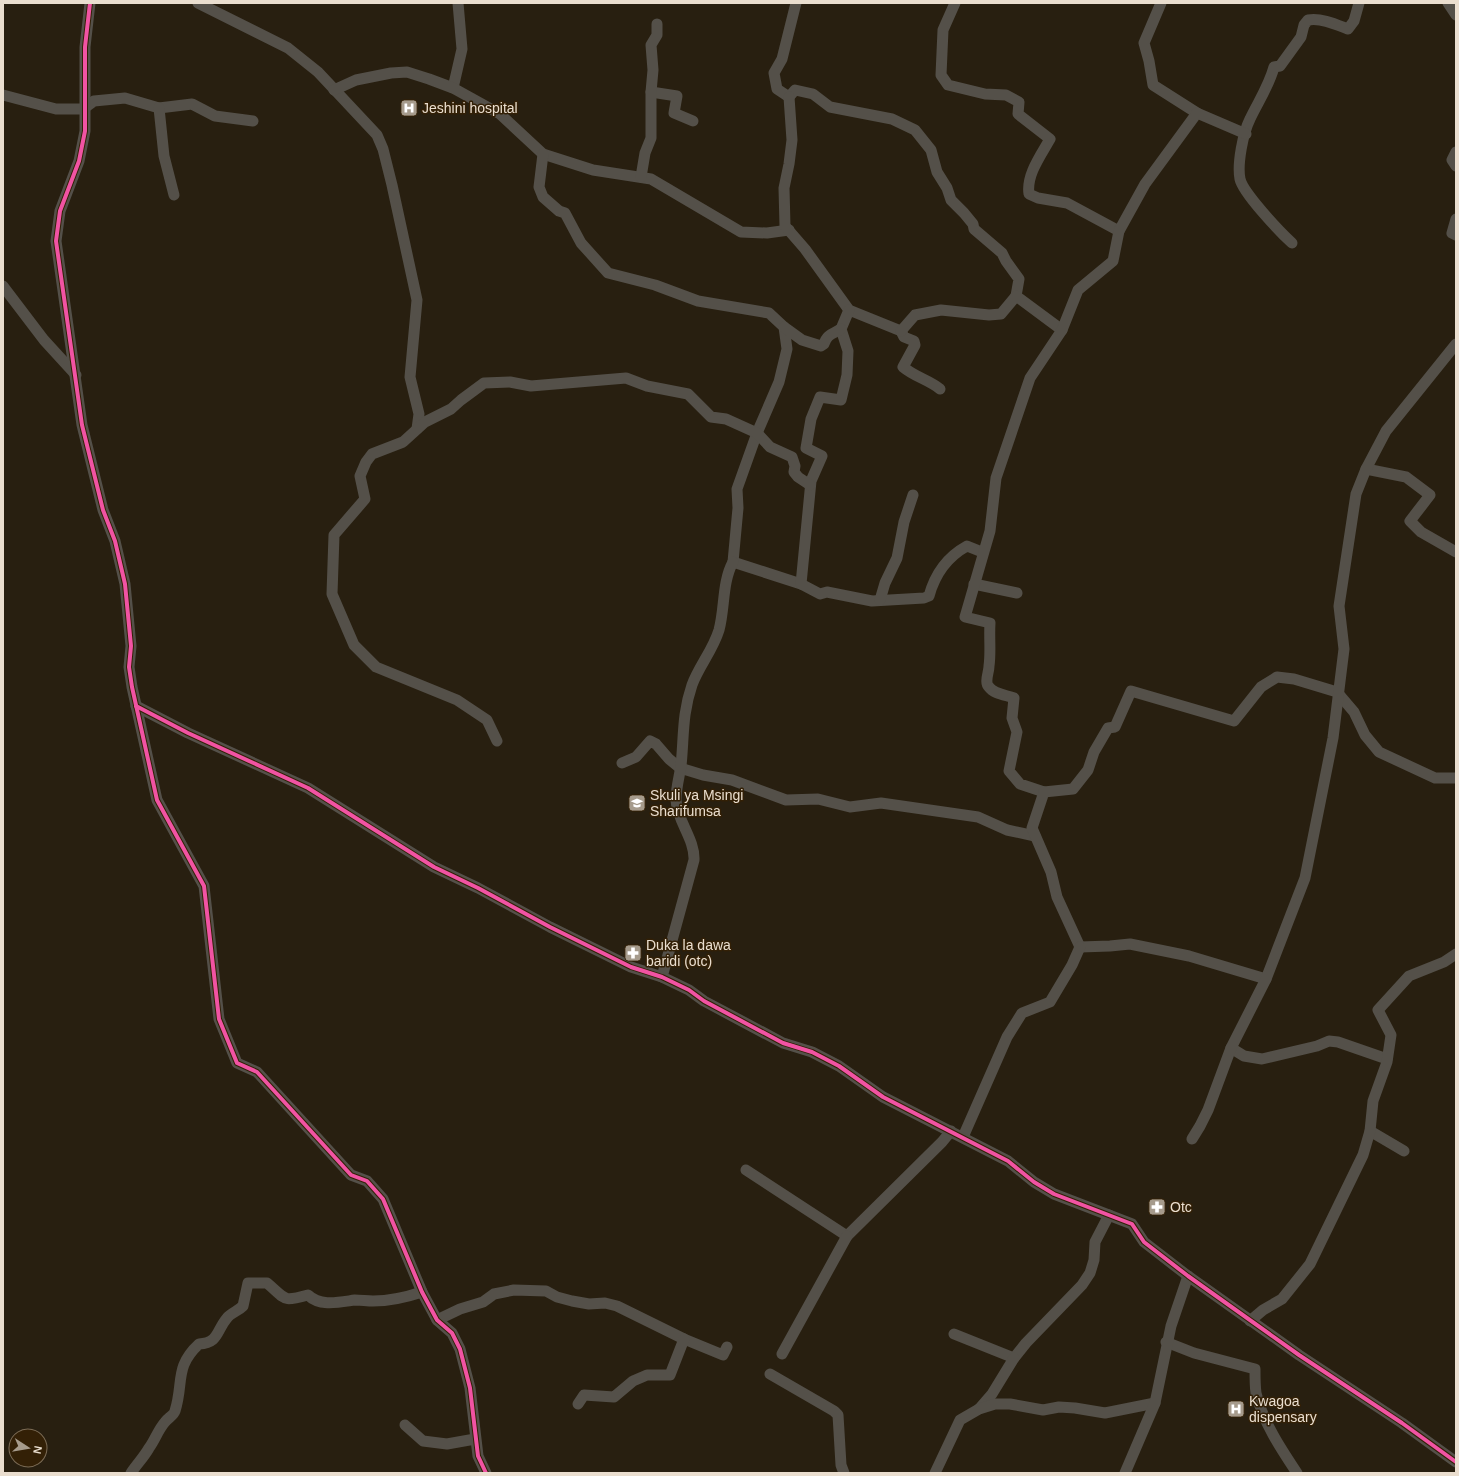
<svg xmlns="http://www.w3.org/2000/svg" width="1459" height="1476" viewBox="0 0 1459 1476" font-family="Helvetica,sans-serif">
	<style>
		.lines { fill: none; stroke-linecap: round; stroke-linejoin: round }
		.minor { stroke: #545049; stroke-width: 11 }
		.cycleway-casing { stroke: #332006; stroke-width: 6 }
		.cycleway { stroke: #f153a3; stroke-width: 4 }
		.labels { text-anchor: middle; stroke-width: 3; stroke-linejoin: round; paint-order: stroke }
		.poi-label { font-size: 14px; fill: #eadecf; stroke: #332006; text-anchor: start }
	</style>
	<rect width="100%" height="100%" fill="#281f10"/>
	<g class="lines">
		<g class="minor">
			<polyline points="90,3 85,47 85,131 79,161 60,211 56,241 82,425 103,510 115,541 125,584 131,646 129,667 132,687 157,800 204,886 219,1019 237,1063 257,1072 351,1175 367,1181 383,1199 422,1292 437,1320 452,1333 460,1349 470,1388 478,1456 486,1473"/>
			<polyline points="198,3 288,48 318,72 377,135 383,149 392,185 417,300 410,377 419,414 417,429"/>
			<polyline points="796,3 782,59 774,73 777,89 789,97 795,90 813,94 830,107 892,119 915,130 931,150 937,172 947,188 951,200 964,213 973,224 974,229 1002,253 1006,261 1019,279 1016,296"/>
			<path d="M955 3 943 30 941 75 948 85 985 94 1006 95 1019 102 1018 114 1050 139C1041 155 1026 175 1029 194L1038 198 1067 203 1119 231"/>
			<polyline points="1161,3 1144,43 1149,61 1153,85 1197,113"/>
			<polyline points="1448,3 1456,15"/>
			<polyline points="453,88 462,49 458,3"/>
			<polyline points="334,90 356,80 391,73 407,72 429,79 453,88 500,114 543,154 593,170 651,179 741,232 767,233 789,230"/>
			<polyline points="651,92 677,96 674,113 693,121"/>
			<polyline points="3,95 56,109 83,109 94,101 125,98 159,108 192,104 215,116 253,121"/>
			<path d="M789 97 792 140 789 164 784 188 785 226 805 249 849 310 901 331 904 337 914 341 915 345 903 367C915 377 929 380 940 389"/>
			<polyline points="159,108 164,156 174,195"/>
			<polyline points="1456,152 1452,160 1456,166"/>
			<polyline points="543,154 539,187 543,197 559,211 565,213 581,243 608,273 655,285 698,301 769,313 784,327 787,349 779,382 757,433 737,489 738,508 733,562 801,584"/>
			<polyline points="641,177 645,153 651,138 651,92 653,70 651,45 657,35 657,24"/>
			<polyline points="1456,219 1452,233 1456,235"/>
			<path d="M1292 243C1280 232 1243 193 1240 179 1237 164 1243 133 1250 119 1258 102 1269 86 1274 67L1280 66 1301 37 1304 25 1308 20C1322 18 1335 24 1348 29L1354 21 1359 3"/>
			<polyline points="3,286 44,340 76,375"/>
			<path d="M849 310 841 329 848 351 847 375 841 400 820 397 811 419 806 448 822 456 811 481 801 584 820 594 827 592 872 601 924 598 929 596C935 574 947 557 967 546L982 552"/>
			<path d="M784 327 802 340 821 346 824 344C827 334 833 334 841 329"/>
			<polyline points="901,331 915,315 941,310 989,315 1001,314 1016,296 1062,330"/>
			<polyline points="1366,469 1406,477 1430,495 1410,521 1421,532 1456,552"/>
			<polyline points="974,584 1017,593"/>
			<polyline points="880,600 885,583 897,558 904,522 913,495"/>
			<polyline points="136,706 188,733 308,788 434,867 478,888 550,927 631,967 662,977 689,990 704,1001 783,1043 812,1052 839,1066 883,1097 1008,1161 1034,1182 1054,1194 1132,1224 1144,1242 1188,1276 1299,1355 1402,1423 1456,1462"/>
			<polyline points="497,741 487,720 457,700 376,667 354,645 332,594 334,535 365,499 360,476 366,462 372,454 403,442 425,422 451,409 461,400 484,383 510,382 531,386 626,378 647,386 688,394 711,417 726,419 757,433 770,447 792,457 795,466 794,472 798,477 810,485"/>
			<polyline points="622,763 636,757 650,741 656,744 669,759 680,768 703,775 732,780 786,800 818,799 850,807 881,803 978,817 1007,830 1035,836"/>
			<path d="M1044 792 1020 784 1009 771 1017 732 1012 718 1014 698C1006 695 994 694 989 687 984 682 989 673 989 666 991 652 989 638 990 623L965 617 990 531 996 478 1030 378 1062 330 1078 290 1113 261 1119 231 1145 184 1197 113 1246 134"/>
			<polyline points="1080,947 1057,897 1051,872 1032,828 1044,792 1073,789 1088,770 1094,752 1108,728 1115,727 1131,691 1234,721 1261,687 1277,677 1294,679 1337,692 1354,712 1365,735 1379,752 1435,778 1456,778"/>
			<polyline points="1080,947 1110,946 1130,944 1189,956 1266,979"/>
			<path d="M662 977 694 860C695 839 677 821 676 800 676 788 679 778 681 766 684 737 682 714 692 685 699 666 713 650 719 630 725 608 722 582 733 562"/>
			<polyline points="1231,1048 1244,1056 1262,1059 1317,1046 1329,1041 1338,1042 1387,1059"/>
			<polyline points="1370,1131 1404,1151"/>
			<polyline points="963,1137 1007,1037 1022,1013 1050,1002 1072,965 1080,947"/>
			<polyline points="1192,1139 1200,1126 1208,1110 1231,1048 1266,979 1305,878 1333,738 1344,649 1339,606 1356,494 1366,469 1386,431 1456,344"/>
			<polyline points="746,1170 847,1236 942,1142 951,1131"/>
			<polyline points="437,1320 460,1309 483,1302 494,1294 514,1290 546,1291 557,1297 572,1301 589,1304 605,1303 617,1306 684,1339 723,1355 727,1347"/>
			<polyline points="1250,1321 1263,1310 1282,1299 1310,1264 1363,1155 1370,1131 1373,1101 1387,1062 1391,1035 1378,1010 1409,976 1444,962 1456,954"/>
			<polyline points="954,1334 1014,1358 1026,1343 1082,1285 1090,1273 1094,1260 1095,1242 1109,1215"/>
			<path d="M1166 1342 1194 1353 1255 1369C1255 1376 1255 1386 1256 1393 1263 1422 1281 1449 1297 1473"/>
			<polyline points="782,1354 847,1236"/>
			<polyline points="770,1374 834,1411 838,1415 841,1465 844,1473"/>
			<polyline points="578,1404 584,1395 614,1397 633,1381 647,1375 670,1375 684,1339"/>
			<polyline points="979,1409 992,1394 1014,1358"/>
			<polyline points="405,1425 423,1441 447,1444 475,1439"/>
			<path d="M131 1473C137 1464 144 1457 149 1448 155 1440 158 1430 165 1422 168 1418 174 1415 175 1411 184 1383 174 1367 199 1344 219 1343 216 1331 227 1318 231 1313 238 1311 243 1306L248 1283H267C287 1300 282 1302 308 1295 320 1307 340 1302 355 1300 361 1300 367 1301 373 1301 389 1301 407 1297 422 1292"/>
			<polyline points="935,1473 960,1420 979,1409 995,1404 1010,1404 1043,1410 1059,1407 1075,1408 1105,1413 1155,1403"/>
			<polyline points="1125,1473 1155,1403 1171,1326 1188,1276"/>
		</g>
		<g class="cycleway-casing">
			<g id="cycleway">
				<polyline points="90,3 85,47 85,131 79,161 60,211 56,241 82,425 103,510 115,541 125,584 131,646 129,667 132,687 157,800 204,886 219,1019 237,1063 257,1072 351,1175 367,1181 383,1199 422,1292 437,1320 452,1333 460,1349 470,1388 478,1456 486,1473"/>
				<polyline points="136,706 188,733 308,788 434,867 478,888 550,927 631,967 662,977 689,990 704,1001 783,1043 812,1052 839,1066 883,1097 1008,1161 1034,1182 1054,1194 1132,1224 1144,1242 1188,1276 1299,1355 1402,1423 1456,1462"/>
			</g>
		</g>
		<use href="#cycleway" class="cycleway"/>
	</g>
	<defs>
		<g id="hospital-square" transform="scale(0.9)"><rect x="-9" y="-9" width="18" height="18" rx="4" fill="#a69b8c" stroke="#332006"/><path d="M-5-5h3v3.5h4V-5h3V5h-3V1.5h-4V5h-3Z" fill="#fff"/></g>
		<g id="school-square" transform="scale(0.9)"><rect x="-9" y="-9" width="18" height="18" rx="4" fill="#a69b8c" stroke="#332006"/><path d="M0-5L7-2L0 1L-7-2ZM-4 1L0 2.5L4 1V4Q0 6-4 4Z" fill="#fff"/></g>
		<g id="pharmacy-square" transform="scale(0.9)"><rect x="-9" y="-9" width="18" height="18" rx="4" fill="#a69b8c" stroke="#332006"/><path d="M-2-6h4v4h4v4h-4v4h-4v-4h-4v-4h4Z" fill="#fff"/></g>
	</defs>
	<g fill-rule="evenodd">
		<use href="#hospital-square" x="409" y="108"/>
		<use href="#school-square" x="637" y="803"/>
		<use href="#pharmacy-square" x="633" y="953"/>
		<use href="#pharmacy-square" x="1157" y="1207"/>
		<use href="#hospital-square" x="1236" y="1409"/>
	</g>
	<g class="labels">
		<g class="poi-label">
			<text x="422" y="113">Jeshini hospital</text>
			<text x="650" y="800">Skuli ya Msingi<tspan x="650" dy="16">Sharifumsa</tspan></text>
			<text x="646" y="950">Duka la dawa<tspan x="646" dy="16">baridi (otc)</tspan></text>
			<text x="1170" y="1212">Otc</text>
			<text x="1249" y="1406">Kwagoa<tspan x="1249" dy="16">dispensary</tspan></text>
		</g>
	</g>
	<rect width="1459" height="1476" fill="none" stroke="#eadecf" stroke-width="8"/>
	<g transform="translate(28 1448) rotate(102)"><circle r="19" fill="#332006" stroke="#7c6c56"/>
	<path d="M0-3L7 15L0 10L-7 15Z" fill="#a69b8c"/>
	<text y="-6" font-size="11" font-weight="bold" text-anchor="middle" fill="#eadecf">N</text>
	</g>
</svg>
